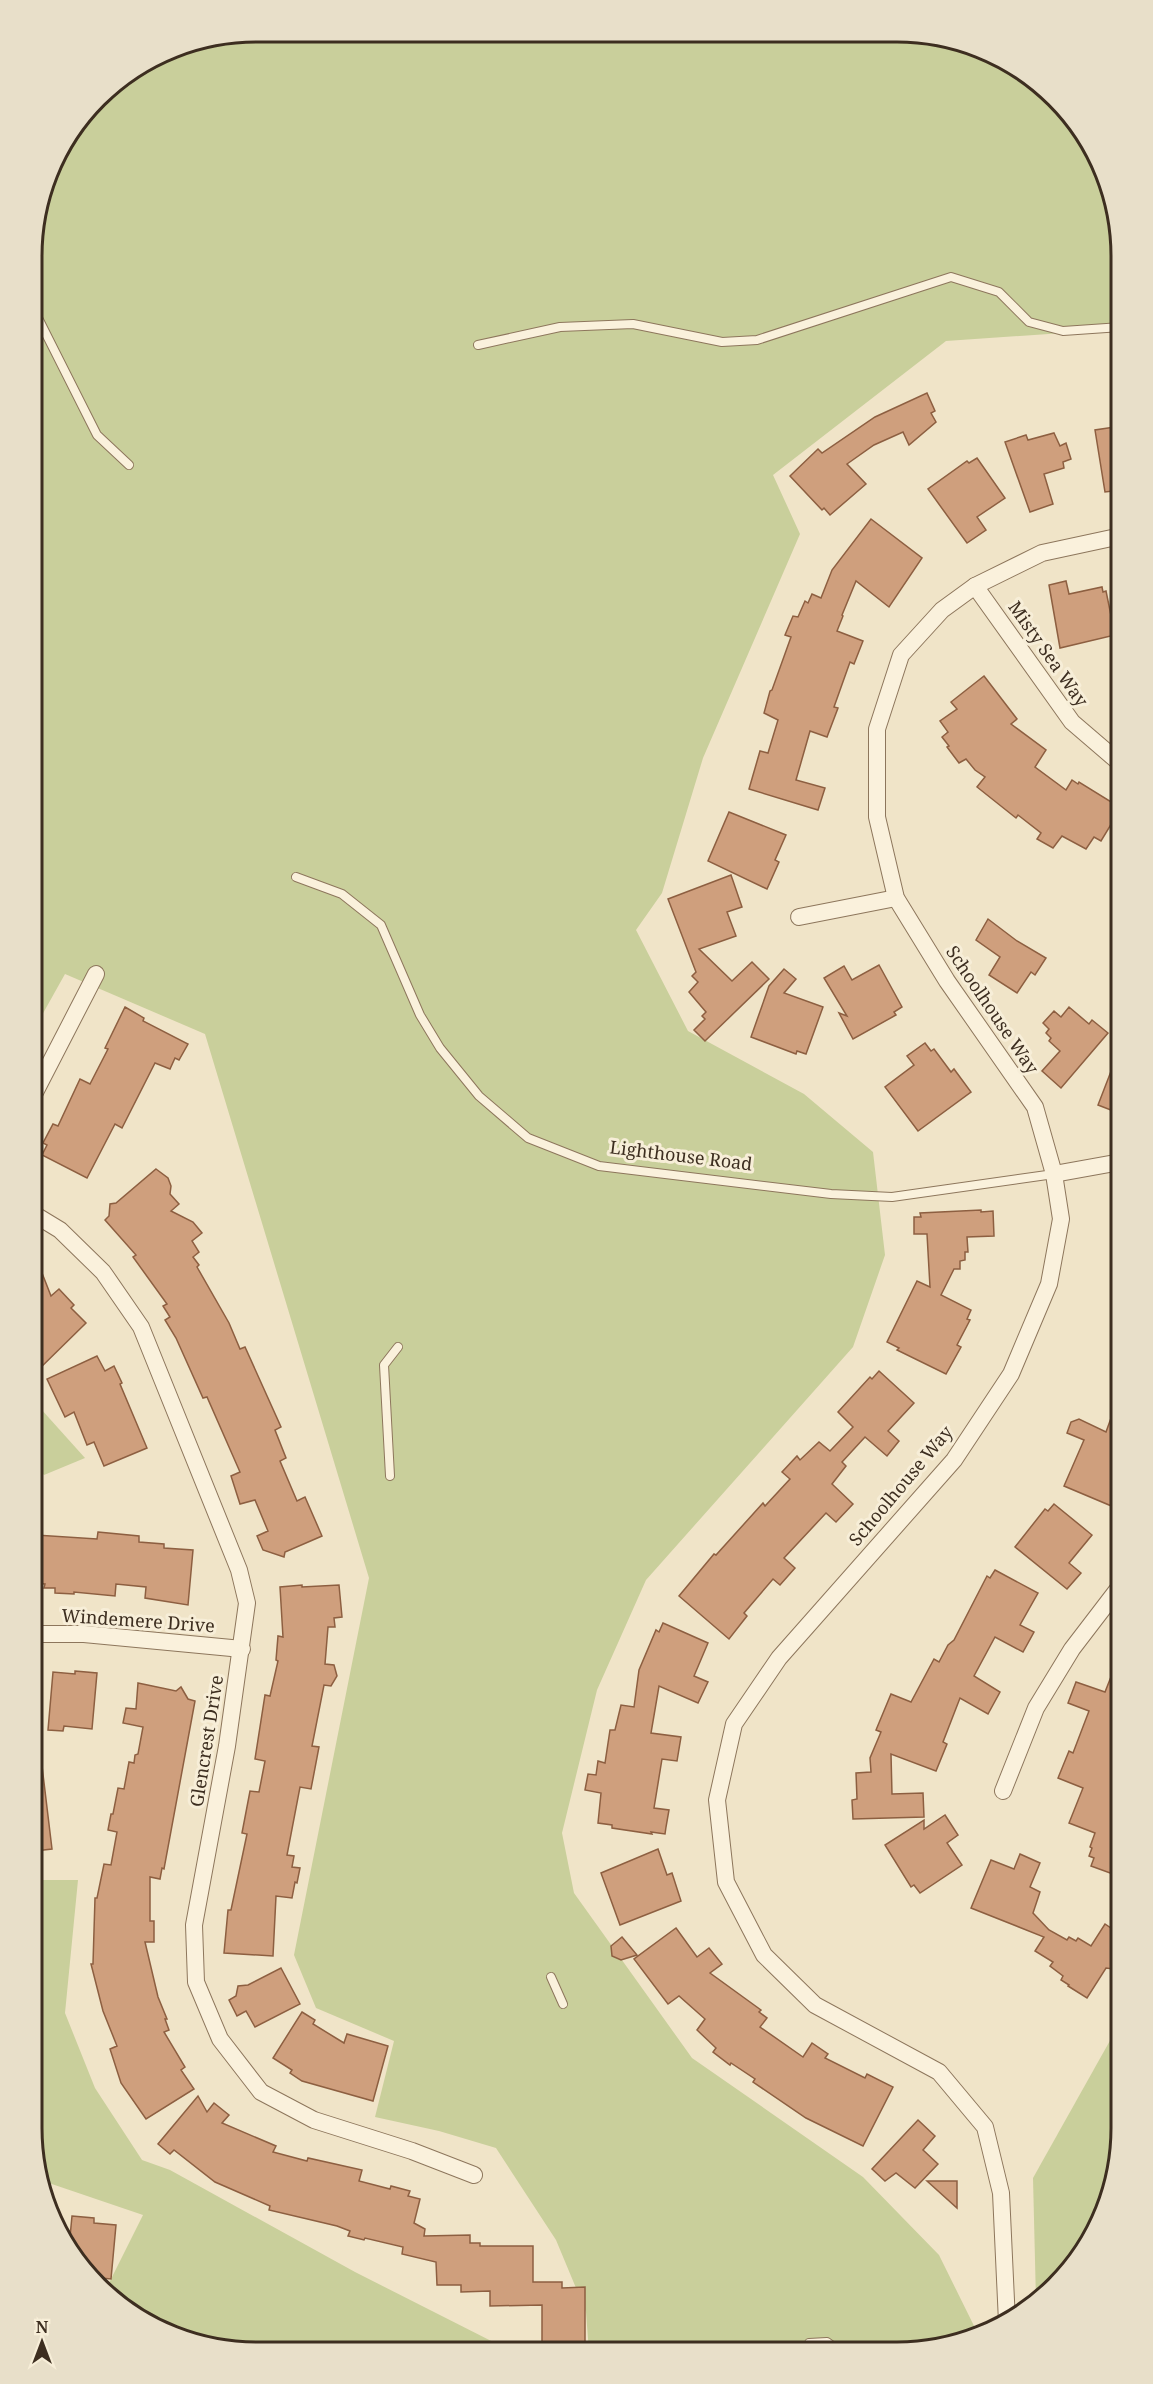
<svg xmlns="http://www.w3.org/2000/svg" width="1153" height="2384" viewBox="0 0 1153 2384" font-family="'Noto Serif',serif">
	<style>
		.green { fill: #c9cf9b }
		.building { fill: #cf9f7d; stroke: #8d5f41; stroke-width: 1.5 }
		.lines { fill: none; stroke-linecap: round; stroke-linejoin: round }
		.lane-casing { stroke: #8d765c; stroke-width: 10 }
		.street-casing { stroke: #8d765c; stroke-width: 18 }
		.lane { stroke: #faf1dc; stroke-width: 8 }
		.street { stroke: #faf1dc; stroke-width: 16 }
		.labels { text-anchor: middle; stroke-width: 6; stroke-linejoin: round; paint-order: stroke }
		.street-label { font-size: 18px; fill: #3d2e20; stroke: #f7eed8 }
		.rim { fill: none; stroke: #3d2e20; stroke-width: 3 }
	</style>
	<rect width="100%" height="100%" fill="#f0e4c8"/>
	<g class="green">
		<polygon points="256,32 941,36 996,54 1045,87 1084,131 1110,184 1121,256 1121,329 946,341 773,475 800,534 703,758 662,893 636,930 688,1031 804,1094 873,1152 885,1255 853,1347 646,1580 597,1690 562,1833 574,1893 692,2058 863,2177 939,2255 979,2336 969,2341 897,2352 589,2352 586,2312 556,2240 496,2148 439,2131 375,2117 394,2041 316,2008 294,1955 369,1578 205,1034 65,974 32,1033 32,241 54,157 108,87 170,48"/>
		<polygon points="32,1399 85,1458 44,1475 32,1462"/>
		<polygon points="32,1880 78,1880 65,2013 95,2088 142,2160 170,2170 355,2272 511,2351 226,2351 170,2335 108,2297 104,2293 143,2215 40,2180 32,2128"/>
		<polygon points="1121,2021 1121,2143 1109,2201 1075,2265 1036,2301 1033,2178"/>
	</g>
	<g class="building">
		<polygon points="927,393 935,411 931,413 936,422 909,445 903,432 874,445 847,464 866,484 830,515 824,508 822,510 790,476 818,449 822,453 875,417"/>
		<polygon points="1121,426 1121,490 1105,492 1095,430"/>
		<polygon points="1054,433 1060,446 1066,443 1071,459 1063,462 1064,468 1044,474 1053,504 1030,512 1005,442 1026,435 1028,440"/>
		<polygon points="977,458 1005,498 977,517 986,530 967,543 928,489 967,461 969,463"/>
		<polygon points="871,519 922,558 889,607 856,581 842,615 843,616 837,631 863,641 854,664 850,662 834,707 838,708 827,737 810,731 796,780 825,788 818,810 749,789 760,751 768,753 778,720 764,713 770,691 772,690 791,637 785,635 793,616 798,617 805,601 808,603 812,594 821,598 832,570"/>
		<polygon points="1066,581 1069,594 1102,587 1103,592 1106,591 1115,635 1060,648 1049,585"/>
		<polygon points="984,676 1017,719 1011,724 1046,750 1035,767 1066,790 1072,780 1078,784 1079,782 1121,808 1101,841 1094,837 1086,849 1062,836 1053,848 1037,839 1041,833 1018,815 1016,818 977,787 985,777 975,770 966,759 959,763 947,747 949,746 942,737 948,732 940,721 957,709 951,702"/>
		<polygon points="729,812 786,835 775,860 779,862 767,889 708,861"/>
		<polygon points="731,875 742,907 727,912 736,936 699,949 732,981 752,962 769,979 705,1041 694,1030 705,1019 702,1016 706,1012 689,992 698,982 692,976 696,972 668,899"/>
		<polygon points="988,919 1017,941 1046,958 1035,975 1031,972 1017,993 989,975 1000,957 976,940"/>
		<polygon points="879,965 902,1007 894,1012 896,1015 853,1039 839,1013 847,1016 824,978 844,966 852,980"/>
		<polygon points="784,969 796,979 784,993 823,1007 806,1054 797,1051 796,1054 751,1037 769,986"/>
		<polygon points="125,1007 144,1018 143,1021 188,1044 179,1060 175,1058 170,1069 155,1063 122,1128 115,1124 87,1178 42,1155 47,1145 43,1143 53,1124 58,1126 80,1079 90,1084 108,1049 105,1048"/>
		<polygon points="1069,1007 1089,1024 1092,1020 1108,1033 1061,1088 1042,1071 1060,1051 1049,1041 1051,1038 1046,1033 1049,1029 1043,1023 1054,1011 1061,1017"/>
		<polygon points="925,1043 931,1051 934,1049 951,1072 954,1069 971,1092 918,1131 885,1087 914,1065 907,1056"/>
		<polygon points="1120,1048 1121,1048 1121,1114 1098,1105"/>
		<polygon points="156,1169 168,1178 171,1186 170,1194 179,1204 171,1211 193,1222 202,1233 192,1241 199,1252 193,1257 199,1265 197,1267 229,1323 240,1349 245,1347 281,1427 275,1430 286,1458 280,1461 297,1501 305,1497 322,1536 285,1552 284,1557 263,1550 257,1536 268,1531 255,1500 240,1504 231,1476 240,1472 207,1397 203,1398 176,1338 165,1320 170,1317 163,1306 167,1304 133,1257 136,1255 105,1220 109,1216 110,1204 116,1203"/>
		<polygon points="981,1210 981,1212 993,1211 994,1236 967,1237 968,1252 965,1252 965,1260 960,1261 960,1269 954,1269 941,1295 971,1310 967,1319 970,1320 957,1345 961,1347 946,1374 897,1350 899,1348 887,1342 917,1281 930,1287 927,1234 914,1234 914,1217 921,1217 920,1213"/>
		<polygon points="33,1250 51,1296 59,1289 74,1305 71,1308 86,1323 32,1376"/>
		<polygon points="97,1356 105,1371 114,1366 122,1383 120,1384 147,1448 104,1466 94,1442 87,1445 74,1412 65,1417 47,1379"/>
		<polygon points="879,1371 914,1403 888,1431 899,1441 887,1456 865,1437 842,1462 846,1466 832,1484 853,1504 836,1522 826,1513 784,1558 795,1568 780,1585 773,1579 744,1613 747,1616 729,1639 679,1596 714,1554 716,1555 763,1503 765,1506 790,1479 782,1472 797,1456 800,1460 819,1442 830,1451 853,1427 838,1412 870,1377 872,1379"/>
		<polygon points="1119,1396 1121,1397 1121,1510 1064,1486 1084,1440 1067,1433 1071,1422 1079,1419 1106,1432"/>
		<polygon points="1054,1504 1092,1535 1069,1563 1081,1573 1067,1589 1015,1547 1045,1509 1048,1511"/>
		<polygon points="98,1532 139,1536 139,1542 164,1544 164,1548 193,1550 188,1605 145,1598 146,1587 116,1584 115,1596 74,1592 74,1594 55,1593 55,1588 44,1588 45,1584 32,1583 36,1535 97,1539"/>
		<polygon points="995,1570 1038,1593 1020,1625 1034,1632 1023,1652 995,1637 974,1676 1000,1692 988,1714 960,1698 943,1742 947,1744 936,1771 891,1754 892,1794 923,1793 924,1817 853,1819 852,1800 857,1799 856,1773 871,1772 870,1758 881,1732 876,1730 891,1694 911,1702 934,1659 939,1662 948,1645 954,1640 987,1576 990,1578"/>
		<polygon points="302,1585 302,1587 339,1585 342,1617 334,1618 335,1627 328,1627 325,1664 334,1665 337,1676 331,1686 324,1685 312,1746 319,1747 311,1789 300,1787 287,1855 294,1856 292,1867 300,1868 297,1883 295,1882 292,1898 276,1896 273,1956 224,1953 228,1910 231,1910 247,1834 242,1833 250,1791 259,1792 265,1761 255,1759 265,1695 270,1696 278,1661 276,1660 278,1636 283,1637 280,1587"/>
		<polygon points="663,1623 708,1643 694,1676 708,1682 698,1703 659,1686 651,1733 681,1737 677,1761 662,1759 654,1808 669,1810 666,1827 665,1834 651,1832 652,1834 612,1828 612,1825 598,1823 601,1793 585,1790 588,1774 596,1775 598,1761 605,1763 610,1730 615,1730 621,1705 634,1707 639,1670 656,1630 659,1632"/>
		<polygon points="1120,1654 1121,1801 1116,1814 1121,1816 1121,1877 1091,1866 1094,1858 1089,1856 1092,1848 1090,1847 1095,1833 1069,1823 1083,1788 1058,1778 1069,1751 1073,1753 1089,1711 1068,1703 1076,1682 1105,1692"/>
		<polygon points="75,1671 97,1673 92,1729 64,1726 63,1731 48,1730 53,1672 75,1674"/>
		<polygon points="138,1683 176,1691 181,1687 188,1699 195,1701 164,1869 162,1868 160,1879 150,1877 150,1921 154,1921 154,1942 145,1942 158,1997 167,2019 165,2019 169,2030 164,2032 185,2067 181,2070 194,2089 146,2119 121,2083 110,2049 117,2046 103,2011 91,1964 93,1964 95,1898 97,1898 104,1864 111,1865 117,1832 108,1830 111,1814 113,1814 118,1788 124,1789 129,1762 134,1763 135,1755 138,1754 143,1727 123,1723 126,1708 136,1709"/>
		<polygon points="42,1766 52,1849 35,1851 35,1842 32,1842 32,1767"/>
		<polygon points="945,1815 958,1835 947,1843 962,1865 920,1893 914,1885 911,1887 885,1845 924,1820 924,1829"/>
		<polygon points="658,1849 667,1875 672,1873 681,1901 620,1925 601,1873"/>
		<polygon points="1020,1854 1040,1863 1030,1887 1040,1892 1033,1913 1049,1930 1067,1940 1069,1937 1076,1941 1078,1938 1091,1946 1105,1924 1121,1935 1121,1970 1106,1968 1087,1998 1068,1986 1069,1985 1061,1980 1063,1976 1050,1966 1053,1962 1035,1951 1044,1937 971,1908 991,1860 1014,1869"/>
		<polygon points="676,1928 697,1957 709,1948 722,1964 710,1973 761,2010 759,2012 767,2018 760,2027 803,2057 812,2043 828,2054 825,2058 865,2078 867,2074 893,2087 863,2146 806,2118 753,2082 755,2079 731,2063 730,2065 713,2052 716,2048 697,2030 705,2019 679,1996 668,2004 634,1959"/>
		<polygon points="622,1937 637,1955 621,1960 612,1956 611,1946"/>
		<polygon points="281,1968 300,2004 255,2027 246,2011 237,2016 229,2000 236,1996 238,1986 248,1985"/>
		<polygon points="302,2012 315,2020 313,2024 344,2043 347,2034 388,2046 373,2101 302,2081 290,2073 292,2070 273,2058"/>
		<polygon points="198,2096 207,2112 214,2103 229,2115 222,2123 276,2146 273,2152 307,2161 308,2158 362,2170 359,2181 390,2189 391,2186 410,2191 408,2196 420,2199 414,2223 425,2229 424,2236 470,2235 470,2243 480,2243 480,2246 533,2246 533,2282 562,2282 562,2288 585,2287 585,2342 557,2342 557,2347 542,2347 542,2305 490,2306 490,2291 461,2292 461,2285 437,2285 436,2262 402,2254 403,2247 365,2238 364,2240 348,2236 350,2231 337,2226 269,2210 270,2206 215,2182 174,2150 170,2154 158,2144"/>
		<polygon points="918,2120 935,2136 923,2150 938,2164 915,2188 896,2173 885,2181 872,2169"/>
		<polygon points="927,2181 957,2181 957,2208"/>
		<polygon points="72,2216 94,2218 94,2223 116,2225 111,2279 91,2277 69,2253 61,2237 70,2237"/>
	</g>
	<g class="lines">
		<g class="lane-casing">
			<g id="lane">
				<polyline points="32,306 97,435 129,465"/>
				<polyline points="478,345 560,327 633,324 722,342 757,340 951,277 999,292 1029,322 1063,331 1121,327"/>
				<polyline points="296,877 342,894 381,925 420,1015 440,1048 479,1096 528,1138 599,1166 831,1194 892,1197 1054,1174"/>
				<polyline points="390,1476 384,1365 398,1347"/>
				<polyline points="551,1977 563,2004"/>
				<polyline points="809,2343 827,2342 841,2352"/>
			</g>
		</g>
		<g class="street-casing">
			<g id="street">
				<polyline points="975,586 1072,722 1121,764"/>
				<polyline points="799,917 896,898"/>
				<polyline points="32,1098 96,974"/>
				<polyline points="1054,1174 1115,1163 1121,1164"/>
				<polyline points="32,1213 60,1230 103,1272 141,1327 239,1570 247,1603 227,1746 194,1925 196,1982 220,2039 261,2092 314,2120 412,2151 474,2175"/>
				<polyline points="32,1634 84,1634 242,1649"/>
				<polyline points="1003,1791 1036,1708 1072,1649 1121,1585"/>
				<polyline points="1007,2322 1001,2193 985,2127 939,2072 815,2005 764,1955 726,1882 717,1800 734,1724 779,1658 954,1460 1011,1374 1049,1284 1061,1219 1054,1174 1035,1107 947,981 896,898 877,817 877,729 901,655 942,610 975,586 1042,553 1121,536"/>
			</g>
		</g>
		<use href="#lane" class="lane"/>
		<use href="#street" class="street"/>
	</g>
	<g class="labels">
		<g class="street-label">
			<text transform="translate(1048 654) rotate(55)" y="6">Misty Sea Way</text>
			<text transform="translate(992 1010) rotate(56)" y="6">Schoolhouse Way</text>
			<text transform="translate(681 1156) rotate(7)" y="6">Lighthouse Road</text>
			<text transform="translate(901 1486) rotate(-50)" y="6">Schoolhouse Way</text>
			<text transform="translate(138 1621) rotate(4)" y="6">Windemere Drive</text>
			<text transform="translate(207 1741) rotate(-81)" y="6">Glencrest Drive</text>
		</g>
	</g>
	<path d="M0 0H1153V2384H0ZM256 42H897A214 214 0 0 1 1111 256V2128A214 214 0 0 1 897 2342H256A214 214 0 0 1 42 2128V256A214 214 0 0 1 256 42Z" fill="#e8dfc9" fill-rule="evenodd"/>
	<path class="rim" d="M256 42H897A214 214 0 0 1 1111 256V2128A214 214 0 0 1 897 2342H256A214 214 0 0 1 42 2128V256A214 214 0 0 1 256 42Z"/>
	<g transform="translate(42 2342)" stroke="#f7eed8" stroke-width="4.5" paint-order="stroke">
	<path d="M0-4.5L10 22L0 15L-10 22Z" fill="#3d2e20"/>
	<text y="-9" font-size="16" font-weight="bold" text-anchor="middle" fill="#3d2e20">N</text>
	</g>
</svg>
